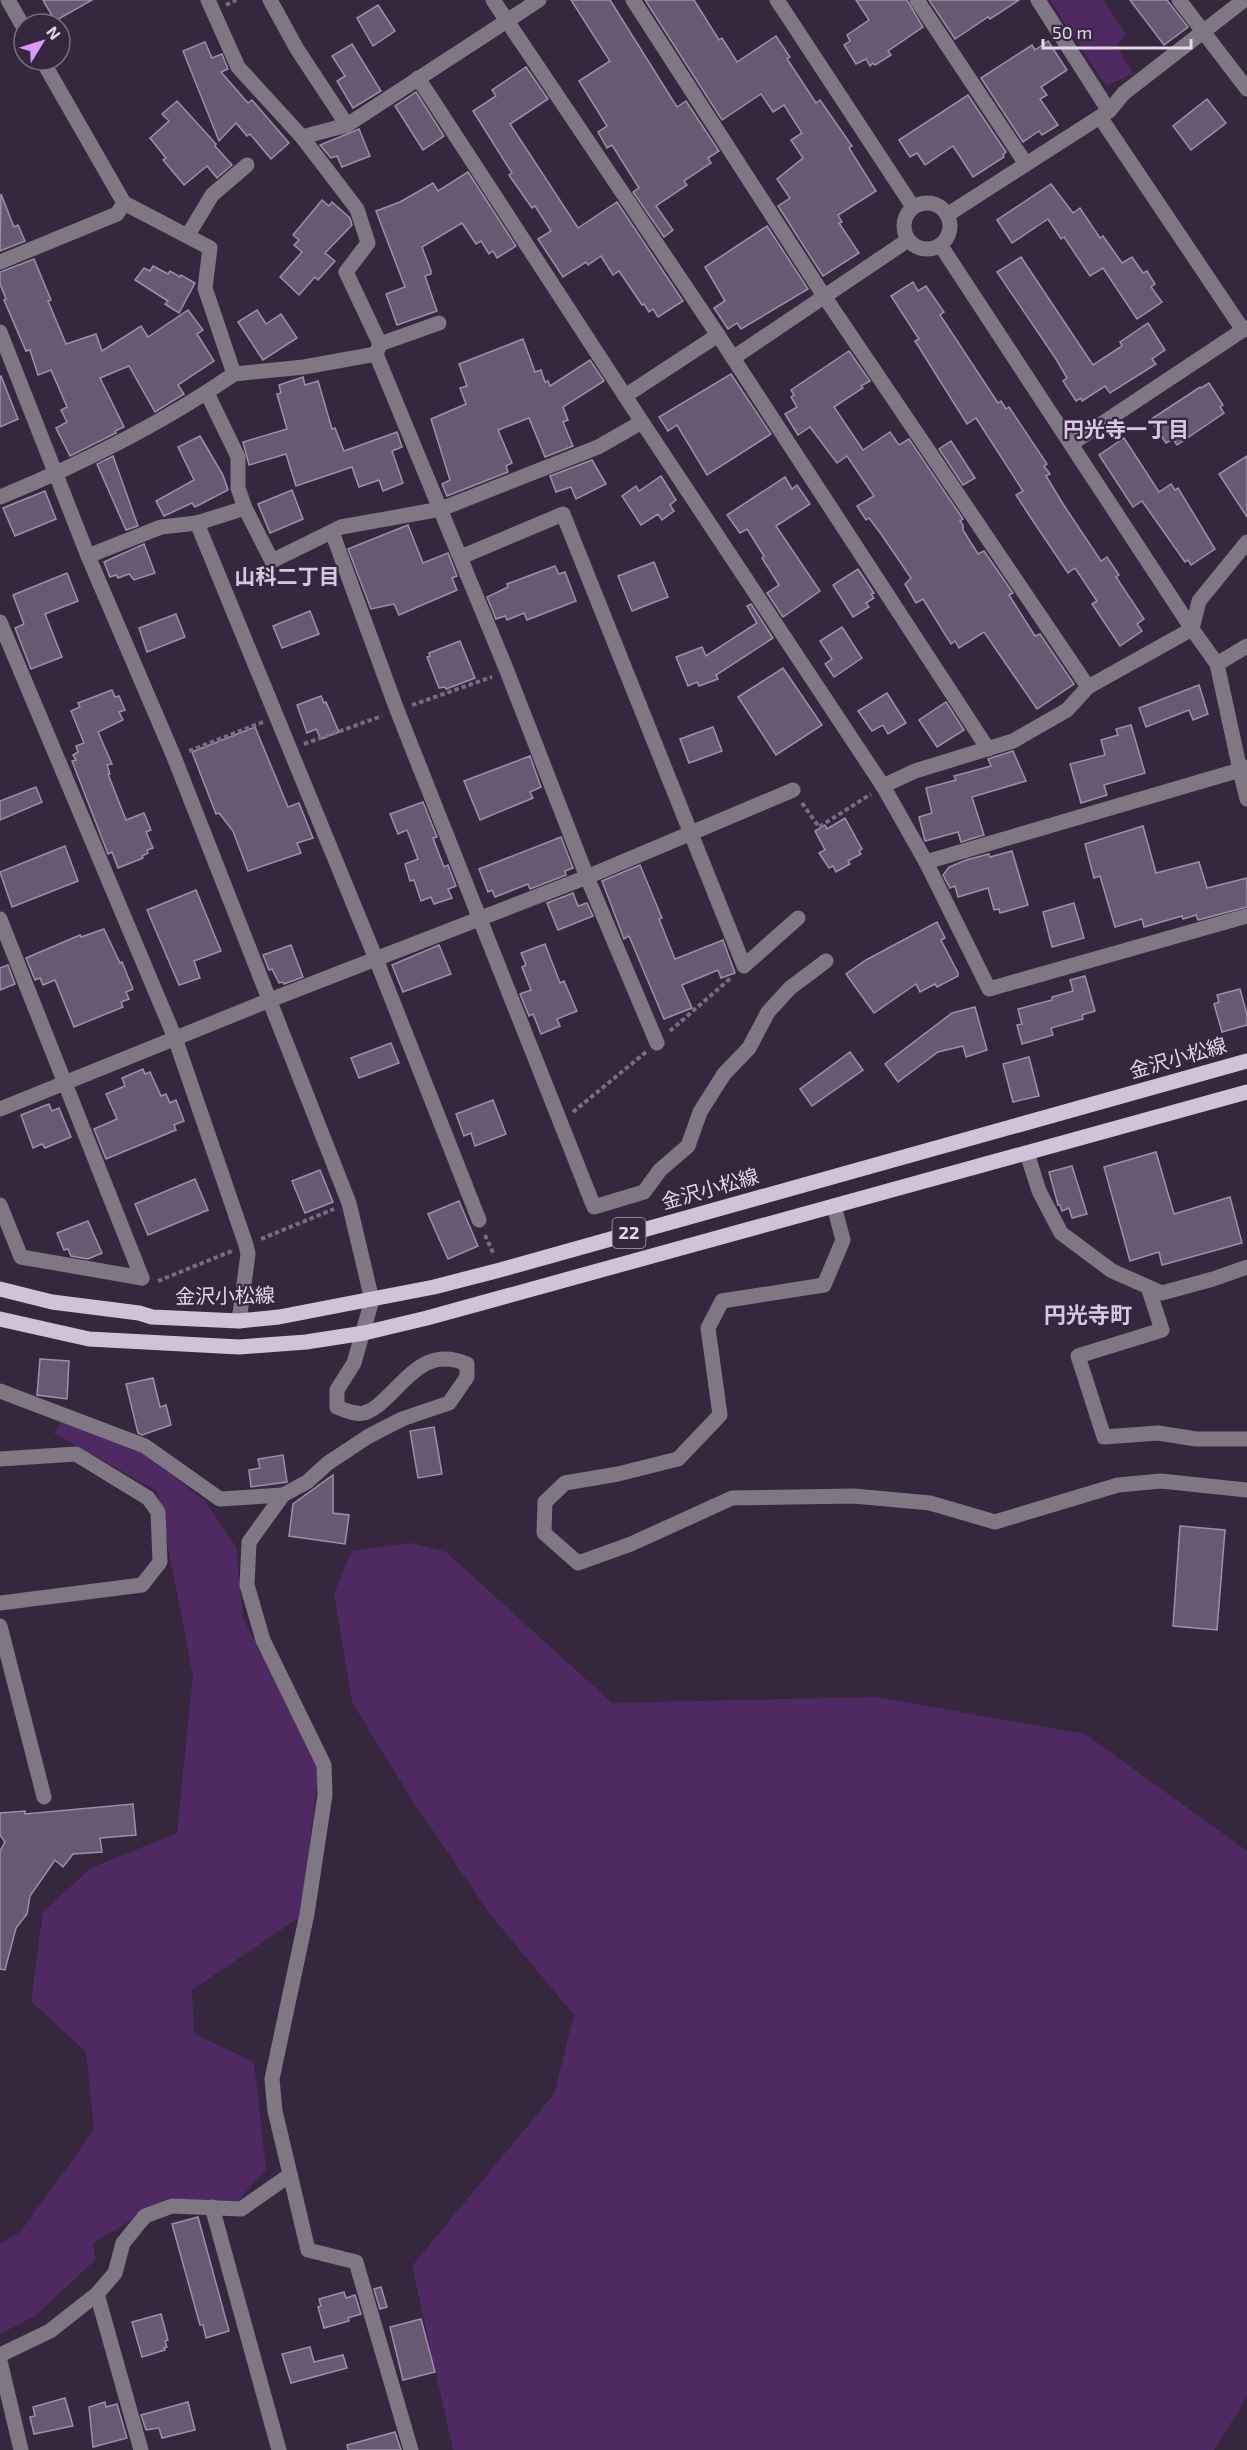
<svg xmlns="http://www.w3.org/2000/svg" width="1247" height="2450" viewBox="0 0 1247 2450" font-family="'Exo 2','Noto Sans JP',sans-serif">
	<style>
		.green { fill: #4f2a62 }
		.building { fill: #695872; stroke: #9f8ea9; stroke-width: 1.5 }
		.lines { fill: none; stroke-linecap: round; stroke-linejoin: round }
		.path { stroke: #796c80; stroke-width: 4; stroke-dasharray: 4.5 3; stroke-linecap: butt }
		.minor { stroke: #7f7884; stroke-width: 15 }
		.major { stroke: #d1c2da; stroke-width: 15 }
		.labels { text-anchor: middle; stroke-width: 4.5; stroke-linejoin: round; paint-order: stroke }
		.shield { fill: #36273e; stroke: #aea2b4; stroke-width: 1.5 }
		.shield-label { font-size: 18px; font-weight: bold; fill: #e1d7e6 }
		.street-label { font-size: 20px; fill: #e1d7e6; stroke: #36273e }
		.neighbourhood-label { font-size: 21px; font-weight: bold; fill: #d9c6e3; stroke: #36273e }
		.quarter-label { font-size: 22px; font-weight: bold; fill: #d9c6e3; stroke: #36273e }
	</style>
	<rect width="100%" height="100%" fill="#36273e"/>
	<g class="green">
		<polygon points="1050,0 1103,0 1126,34 1116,46 1133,73 1106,86"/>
		<polygon points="61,1422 144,1453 205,1501 236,1547 243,1618 319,1766 301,1916 192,1990 194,2034 254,2062 266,2169 236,2203 168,2198 93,2243 95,2260 35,2316 0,2334 0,2244 21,2231 94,2130 86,2052 31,2001 43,1912 91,1868 177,1833 193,1676 157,1491 54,1433"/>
		<polygon points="411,1543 446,1552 612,1703 876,1697 1085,1734 1247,1851 1247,2397 1214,2450 453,2450 412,2266 554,2094 574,2015 490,1914 412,1800 352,1702 334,1593 352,1551"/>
	</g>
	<g class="building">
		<polygon points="43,0 92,0 55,21"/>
		<polygon points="571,0 610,0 677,107 686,101 719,151 708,158 711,163 684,181 687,185 656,206 673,230 664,237 633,192 639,188 612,145 607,148 598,132 607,126 579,81 610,61"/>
		<polygon points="645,0 694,0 719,40 722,38 737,62 776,36 790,57 787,59 816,103 820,100 852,146 849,148 876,191 838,215 842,222 839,223 859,253 823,276 778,206 790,198 777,179 803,158 791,140 802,133 784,105 773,112 761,94 722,120"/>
		<polygon points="856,0 907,0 923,27 888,51 891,55 875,65 873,63 870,66 866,59 856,64 844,45 850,41 847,35 869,20"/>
		<polygon points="929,0 1019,0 990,19 988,17 955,39"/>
		<polygon points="1130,0 1167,0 1188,27 1164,45"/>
		<polygon points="378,5 395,31 373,46 357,18"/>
		<polygon points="1048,41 1067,70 1041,87 1047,95 1040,99 1058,125 1042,135 1039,131 1023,142 981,78 1032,45 1035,50"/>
		<polygon points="205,42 212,58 222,54 228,69 221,72 248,103 252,100 289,143 271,159 250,134 247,136 236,123 219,141 183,51"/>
		<polygon points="352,44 381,91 353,108 337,81 345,76 332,56"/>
		<polygon points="526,67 548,99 510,124 578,228 617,202 683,301 658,317 653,309 649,312 644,304 642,305 619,271 613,275 601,256 588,265 586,262 563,277 538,239 551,231 535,206 532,208 509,175 512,173 473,111 496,96 492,90"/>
		<polygon points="416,92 444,136 423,150 395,106"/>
		<polygon points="968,95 1006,152 1003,155 1004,157 973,177 953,146 925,165 917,153 910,157 899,140"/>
		<polygon points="1207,99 1226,123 1191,150 1173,126"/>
		<polygon points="177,101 216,144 215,146 232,165 217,178 207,166 184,185 163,160 166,158 150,138 169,121 162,114"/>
		<polygon points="359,129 370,156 342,167 337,156 331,158 320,145"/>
		<polygon points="468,172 516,246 497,258 493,251 489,254 481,241 476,244 462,223 422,247 431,271 431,274 425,276 437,311 397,325 386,294 405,287 376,211 400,202 433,183 438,191"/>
		<polygon points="1051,184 1073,213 1080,208 1100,238 1103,236 1122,263 1132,257 1143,273 1147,271 1155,284 1151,287 1162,302 1137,319 1103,268 1090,276 1064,237 1061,239 1048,219 1012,243 997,220"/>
		<polygon points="1,194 14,227 18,225 25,241 0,251"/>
		<polygon points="322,200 329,206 332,202 350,218 352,225 325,253 335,261 318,280 315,277 299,295 280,277 302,252 294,245 299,240 293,235"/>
		<polygon points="767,226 808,289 741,329 737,323 728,329 714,308 725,301 705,267"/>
		<polygon points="1021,257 1093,365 1122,346 1120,342 1148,323 1165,350 1152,359 1156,364 1110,393 1105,386 1082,401 1081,398 1076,401 1063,381 1067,378 1056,359 997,272"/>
		<polygon points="34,259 51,300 48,301 66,344 96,334 102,351 141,326 148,337 188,310 203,330 197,334 214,361 178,385 184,394 155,412 129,366 100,378 124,427 115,431 116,433 70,456 56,428 67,422 61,410 67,407 51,370 38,375 30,350 26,351 4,300 6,299 0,284 0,272"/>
		<polygon points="153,266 168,274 170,271 180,277 181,275 195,283 179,313 165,304 168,301 135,280 144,268 150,271"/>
		<polygon points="913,282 918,291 926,286 944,312 940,315 998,403 1001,401 1006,409 1009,407 1047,464 1044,466 1050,474 1046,476 1063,504 1101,561 1107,557 1119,575 1116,577 1144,619 1137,624 1142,631 1120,646 1092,604 1097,601 1075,568 1068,573 1033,521 1016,495 1023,491 976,418 967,424 915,341 919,339 891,296"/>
		<polygon points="257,310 266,324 281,314 297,338 263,360 238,322"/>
		<polygon points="523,339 535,372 541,370 545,382 548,381 550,386 590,360 604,381 563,407 568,420 563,422 573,446 545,457 529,418 498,430 512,463 506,466 508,472 447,496 442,484 450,480 431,419 466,404 460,388 467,386 459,364"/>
		<polygon points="849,351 870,381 861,386 863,388 834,407 863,450 890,432 899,445 909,439 963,519 960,521 963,525 963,530 978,554 984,551 1013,593 1009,595 1035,636 1040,634 1074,684 1037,709 984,632 959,648 955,641 951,644 923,599 916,603 905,584 911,578 881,534 869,518 866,520 857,506 874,496 847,456 837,463 810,427 798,435 785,414 797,407 791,397 794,395 791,390"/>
		<polygon points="731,374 771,434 707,475 677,425 668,431 659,417"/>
		<polygon points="1,376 18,419 0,427 0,377"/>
		<polygon points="303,377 305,385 318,381 332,429 335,428 344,451 397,432 402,447 392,451 403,483 383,491 379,480 359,487 352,467 296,486 286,454 249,465 243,442 287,429 277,394 281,393 279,385"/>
		<polygon points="1209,383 1223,405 1220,407 1224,413 1177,445 1173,439 1166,443 1150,420 1200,387 1201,388"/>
		<polygon points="200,436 223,475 228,490 195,507 192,503 164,516 156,501 194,480 178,447"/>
		<polygon points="1124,438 1159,492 1171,484 1175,490 1178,488 1215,549 1191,565 1188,560 1185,562 1142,501 1133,507 1099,455"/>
		<polygon points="951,441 975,478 963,485 939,449"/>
		<polygon points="113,456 138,526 126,530 97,464"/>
		<polygon points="1247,456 1247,517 1219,474"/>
		<polygon points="592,460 606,484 576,499 571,487 556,492 550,476"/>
		<polygon points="661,476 676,500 670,505 674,511 662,520 658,514 641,525 622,496 636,486 639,491"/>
		<polygon points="785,477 792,489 797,485 810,504 776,526 820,591 783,617 767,593 779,585 762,558 764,556 747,529 740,533 727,515"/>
		<polygon points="292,490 303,519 270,533 258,504"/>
		<polygon points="45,491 56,519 15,536 3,508"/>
		<polygon points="408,525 423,563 448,553 457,576 452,578 457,590 399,615 394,604 371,609 348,549"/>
		<polygon points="144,544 155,573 134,580 129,574 118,578 116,575 110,577 104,562"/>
		<polygon points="654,562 668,597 632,611 618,576"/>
		<polygon points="555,566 559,574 565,572 576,601 527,620 524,613 507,620 505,616 496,619 487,597 508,587 507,584"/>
		<polygon points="858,569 874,593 871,594 874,598 866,603 869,607 853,617 833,585"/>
		<polygon points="67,573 78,601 45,614 62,657 31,669 15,628 24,624 13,595"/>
		<polygon points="751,604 773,638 716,675 718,679 699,686 697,682 688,686 676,657 702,647 706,656 757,623 747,606"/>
		<polygon points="310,611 319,634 282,648 273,626"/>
		<polygon points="176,614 185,637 147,652 139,628"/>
		<polygon points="842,627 862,658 834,677 825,664 832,659 820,641"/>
		<polygon points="460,641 475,678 446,689 445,687 439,688 427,657 430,656 429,653"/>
		<polygon points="783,668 822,725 776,755 738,697"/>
		<polygon points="1199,685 1208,714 1193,720 1189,710 1146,727 1139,708"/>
		<polygon points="112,690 115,697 119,696 125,710 119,712 123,720 98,732 112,764 107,765 110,774 108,774 126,820 144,813 151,830 146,832 153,848 147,850 148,853 142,856 143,858 118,868 112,852 108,854 72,761 76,760 73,755 78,752 76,746 84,743 71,711 80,707 78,703"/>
		<polygon points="887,693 906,723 888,734 883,725 872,731 858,711"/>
		<polygon points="321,696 324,703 326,702 339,732 321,739 316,729 307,733 297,705"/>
		<polygon points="946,702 964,730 937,747 919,720"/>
		<polygon points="1131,725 1145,773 1104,785 1107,795 1081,803 1070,764 1105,755 1101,740 1118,735 1116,729"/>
		<polygon points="255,727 288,807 299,803 313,838 297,843 301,853 248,871 233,831 219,813 216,814 192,752"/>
		<polygon points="713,727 722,751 689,763 680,739"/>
		<polygon points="1013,751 1026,781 972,797 984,835 961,842 958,832 925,841 919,817 932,813 926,788 956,780 954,776 991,766 988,759"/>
		<polygon points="530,756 541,787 530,792 533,798 480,820 464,781"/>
		<polygon points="36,787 42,802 0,820 0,801"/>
		<polygon points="423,802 437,837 433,838 444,867 448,865 456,886 448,889 452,898 434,904 431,897 421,901 414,880 410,881 405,864 418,859 407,830 398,834 390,814"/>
		<polygon points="845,818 862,849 859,851 861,854 848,861 850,864 836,872 833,866 829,868 819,853 825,850 815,831 825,825 827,829"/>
		<polygon points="1143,826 1156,873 1199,862 1207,888 1247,878 1247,907 1198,920 1196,915 1183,919 1182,916 1144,927 1142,919 1115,927 1100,876 1094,878 1085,844"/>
		<polygon points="561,837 573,868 565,871 566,875 530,889 528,884 495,897 492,890 488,892 479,869"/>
		<polygon points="65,846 78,881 12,907 0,872"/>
		<polygon points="1012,851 1028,905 1000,913 999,909 994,910 988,888 958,897 955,886 950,888 943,875 949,867 966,860 989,854 990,857"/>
		<polygon points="640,865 662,918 659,919 675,959 723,940 735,973 721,978 718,970 682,985 692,1008 664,1019 629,936 624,939 602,881"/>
		<polygon points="196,890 221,951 194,961 200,978 179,985 147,910"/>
		<polygon points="573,893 578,906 587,903 593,916 558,930 547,903"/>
		<polygon points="1074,903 1084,938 1052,947 1043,912"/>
		<polygon points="937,922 945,938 941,940 958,973 958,976 937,987 935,984 920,992 916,984 874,1013 846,974 866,960"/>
		<polygon points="104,929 120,963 122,962 133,989 126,992 129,999 121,1002 123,1007 74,1027 55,980 43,985 40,978 35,980 26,958 80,935 81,937"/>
		<polygon points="545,944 560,983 564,981 577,1011 557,1019 560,1026 541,1034 533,1014 529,1016 520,994 531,990 522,967 526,965 521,953"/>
		<polygon points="291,945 303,977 284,984 283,982 279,983 272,969 269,970 263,955"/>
		<polygon points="439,945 451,974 403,992 392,965"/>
		<polygon points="8,965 15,984 0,990 0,968"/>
		<polygon points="1085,976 1095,1011 1082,1015 1083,1019 1051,1028 1053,1035 1022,1044 1017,1025 1022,1024 1018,1009 1052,1000 1052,997 1073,991 1070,980"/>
		<polygon points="1240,989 1247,1015 1247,1025 1222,1032 1214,1004 1219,1002 1217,995"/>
		<polygon points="975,1007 987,1050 966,1057 963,1046 938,1052 898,1082 885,1064 952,1013"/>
		<polygon points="391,1043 399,1063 359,1078 351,1058"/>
		<polygon points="850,1052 863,1070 812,1106 800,1089"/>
		<polygon points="1029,1057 1039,1096 1013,1102 1003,1064"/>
		<polygon points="143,1069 145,1074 150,1072 161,1096 166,1094 170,1103 176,1100 184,1121 174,1125 176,1130 106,1159 94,1129 117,1119 106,1094 125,1086 122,1078"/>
		<polygon points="493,1100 506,1134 475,1146 471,1133 464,1136 456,1114"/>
		<polygon points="49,1104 52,1111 59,1108 71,1137 45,1148 42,1144 33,1148 21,1115"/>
		<polygon points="1156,1152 1174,1214 1230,1197 1242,1243 1162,1265 1159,1252 1130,1261 1104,1167"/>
		<polygon points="1072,1166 1087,1214 1072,1218 1069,1208 1062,1211 1060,1205 1058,1205 1049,1172"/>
		<polygon points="320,1170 333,1202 305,1213 292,1181"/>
		<polygon points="195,1179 208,1210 148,1235 135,1204"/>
		<polygon points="459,1201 478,1246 448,1259 428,1214"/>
		<polygon points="88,1221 102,1253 88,1259 71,1256 68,1249 64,1250 57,1233"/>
		<polygon points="40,1359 69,1361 67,1399 37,1395"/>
		<polygon points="153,1378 160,1407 166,1405 171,1425 142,1435 138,1433 126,1384"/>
		<polygon points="434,1427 442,1474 418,1478 410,1431"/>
		<polygon points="283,1455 287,1482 251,1487 249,1470 260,1468 258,1459"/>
		<polygon points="333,1475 333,1513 349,1515 345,1544 289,1536 293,1504"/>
		<polygon points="1180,1526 1225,1530 1217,1630 1173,1626"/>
		<polygon points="133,1804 136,1835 100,1838 102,1852 73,1854 63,1867 55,1860 30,1896 27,1914 16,1928 5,1970 0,1969 0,1851 5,1842 0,1835 0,1813 25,1811 25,1814"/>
		<polygon points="198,2217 229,2331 206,2338 203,2325 200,2325 172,2224"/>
		<polygon points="381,2287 387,2307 380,2309 374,2289"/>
		<polygon points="344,2292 346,2298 355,2295 361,2314 348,2318 349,2321 324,2328 318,2307 321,2306 319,2299"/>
		<polygon points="161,2314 168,2340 165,2341 167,2347 164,2348 165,2350 142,2357 132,2322"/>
		<polygon points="421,2319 435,2372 403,2380 390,2327"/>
		<polygon points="310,2347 314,2362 343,2355 347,2368 291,2383 282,2354"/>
		<polygon points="65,2398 73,2426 34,2434 30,2417 35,2416 33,2407"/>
		<polygon points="105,2402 106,2407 117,2404 127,2438 93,2447 89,2407"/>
		<polygon points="188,2402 195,2430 162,2438 159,2428 146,2430 141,2415"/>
		<polygon points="395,2432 401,2450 348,2450 347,2445"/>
	</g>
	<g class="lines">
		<g class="path">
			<polyline points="226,5 236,0"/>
			<polyline points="412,705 492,677"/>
			<polyline points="304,744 382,716"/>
			<polyline points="189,751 263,722"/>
			<polyline points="802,803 819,827 871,794"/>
			<polyline points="670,1031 732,977"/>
			<polyline points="573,1112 646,1052"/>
			<polyline points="485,1235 494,1255"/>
			<polyline points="261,1239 334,1209"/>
			<polyline points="158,1281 232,1251"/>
		</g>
		<g class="minor">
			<polyline points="8,0 24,28"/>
			<polyline points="208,0 238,67 302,137 357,209 368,243 346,272 380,344 376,354 507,671 587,877 657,1043"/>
			<polyline points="270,0 297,49 347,125"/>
			<polyline points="493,0 718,335"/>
			<polyline points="633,0 824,296 1088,687 1067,710 1013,741 915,771 883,786"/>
			<polyline points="777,0 913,207"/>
			<polyline points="917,0 1026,164"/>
			<polyline points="1038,0 1109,111"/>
			<polyline points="1179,0 1247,89"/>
			<polyline points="418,78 642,422 883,786 926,862 1240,770 1217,664 1247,646"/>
			<polyline points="1100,117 1243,330 1247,328"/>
			<polyline points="302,137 347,125 539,0"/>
			<circle cx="927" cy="226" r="23"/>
			<polyline points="947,215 1109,111 1124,93 1244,0"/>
			<polyline points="188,235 212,195 247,165"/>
			<polyline points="941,246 1192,629 1217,664"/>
			<polyline points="0,262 117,214 124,203"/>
			<path d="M0 332 88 556 174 757 349 1203 372 1300 354 1363 337 1390V1407C345 1410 355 1415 364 1413 371 1411 379 1405 384 1400 410 1376 428 1347 467 1364V1377L449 1403 402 1419 369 1436 328 1463 307 1482 283 1495 249 1542 247 1585 263 1640 324 1765 325 1795 307 1914 272 2079 275 2111 308 2250 356 2262 411 2450"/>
			<polyline points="380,344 439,323"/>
			<polyline points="733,358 988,749"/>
			<polyline points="234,374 304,367 376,354"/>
			<polyline points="207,393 238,457 238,488 245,508 272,561 341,527 441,509 598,447 642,422"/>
			<polyline points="625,396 718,335 733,358 908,240"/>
			<polyline points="1071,444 1243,330"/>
			<path d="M0 497C81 464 161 424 234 374L205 288 210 248 124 203 42 60"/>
			<polyline points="197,523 376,959 479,1220"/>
			<polyline points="332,532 397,710 594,1207 644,1192 660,1170 688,1146 700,1112 724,1074 749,1048 768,1012 790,988 826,961"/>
			<polyline points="88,556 161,527 197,523 245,508"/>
			<polyline points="461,557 563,514 744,966 798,918"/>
			<polyline points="0,622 175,1038 246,1245 248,1254 239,1321"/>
			<polyline points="1088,687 1192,629 1199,601 1247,542"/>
			<polyline points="1247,767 1240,770 1247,799"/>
			<polyline points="926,862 989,989 1247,916"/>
			<polyline points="0,919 142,1278"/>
			<polyline points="0,1109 270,1000 587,877 793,790"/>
			<polyline points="1027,1153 1039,1191 1061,1233 1112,1271 1162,1293 1213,1279 1247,1267"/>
			<polyline points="0,1205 21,1257 142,1278"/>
			<polyline points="834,1206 843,1240 824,1285 722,1301 708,1328 720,1415 678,1459 618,1474 565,1483 545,1502 544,1533 578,1563 631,1544 732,1498 854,1496 930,1503 995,1522 1118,1485 1161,1481 1247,1490"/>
			<polyline points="1148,1287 1162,1330 1078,1356 1104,1437 1158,1433 1196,1439 1247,1439"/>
			<polyline points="0,1391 145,1446 220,1499 283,1495"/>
			<polyline points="0,1459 76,1454 148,1498 158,1512 160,1562 142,1585 0,1603"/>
			<polyline points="0,1626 44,1797"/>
			<polyline points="212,2207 279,2450"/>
			<polyline points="97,2294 141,2450"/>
			<polyline points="0,2355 50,2331 97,2294 115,2273 123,2243 145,2216 172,2206 241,2209 290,2175"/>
			<polyline points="0,2361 21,2450"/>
		</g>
		<g class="major">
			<polyline points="0,1289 52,1302 139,1313 152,1317 239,1321 279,1317 434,1287 500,1270 1247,1061"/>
			<polyline points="0,1319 89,1339 239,1347 306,1342 364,1333 427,1318 1247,1092"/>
		</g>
	</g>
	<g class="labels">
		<rect class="shield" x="612.5" y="1218" width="33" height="30" rx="4.5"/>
		<g class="shield-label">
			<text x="629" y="1239">22</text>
		</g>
		<g class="street-label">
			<text transform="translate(1178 1058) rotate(-16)" y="7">金沢小松線</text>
			<text transform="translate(710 1189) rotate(-16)" y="7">金沢小松線</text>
			<text transform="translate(225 1296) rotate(-1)" y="7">金沢小松線</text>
		</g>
		<g class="neighbourhood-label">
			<text x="1126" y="437">円光寺一丁目</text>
			<text x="287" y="584">山科二丁目</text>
		</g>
		<g class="quarter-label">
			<text x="1088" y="1323">円光寺町</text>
		</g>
	</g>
	<g transform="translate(42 42) rotate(52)"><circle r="28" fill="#36273e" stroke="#7a6d81" stroke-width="1.5"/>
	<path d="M0-4.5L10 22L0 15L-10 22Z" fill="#d89af8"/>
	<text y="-9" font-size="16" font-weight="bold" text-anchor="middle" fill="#e1d7e6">N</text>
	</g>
	<path d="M1043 39v9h148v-9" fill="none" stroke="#e1d7e6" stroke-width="3"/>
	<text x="1052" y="39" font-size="18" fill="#e1d7e6" stroke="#36273e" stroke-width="4.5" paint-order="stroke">50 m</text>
</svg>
